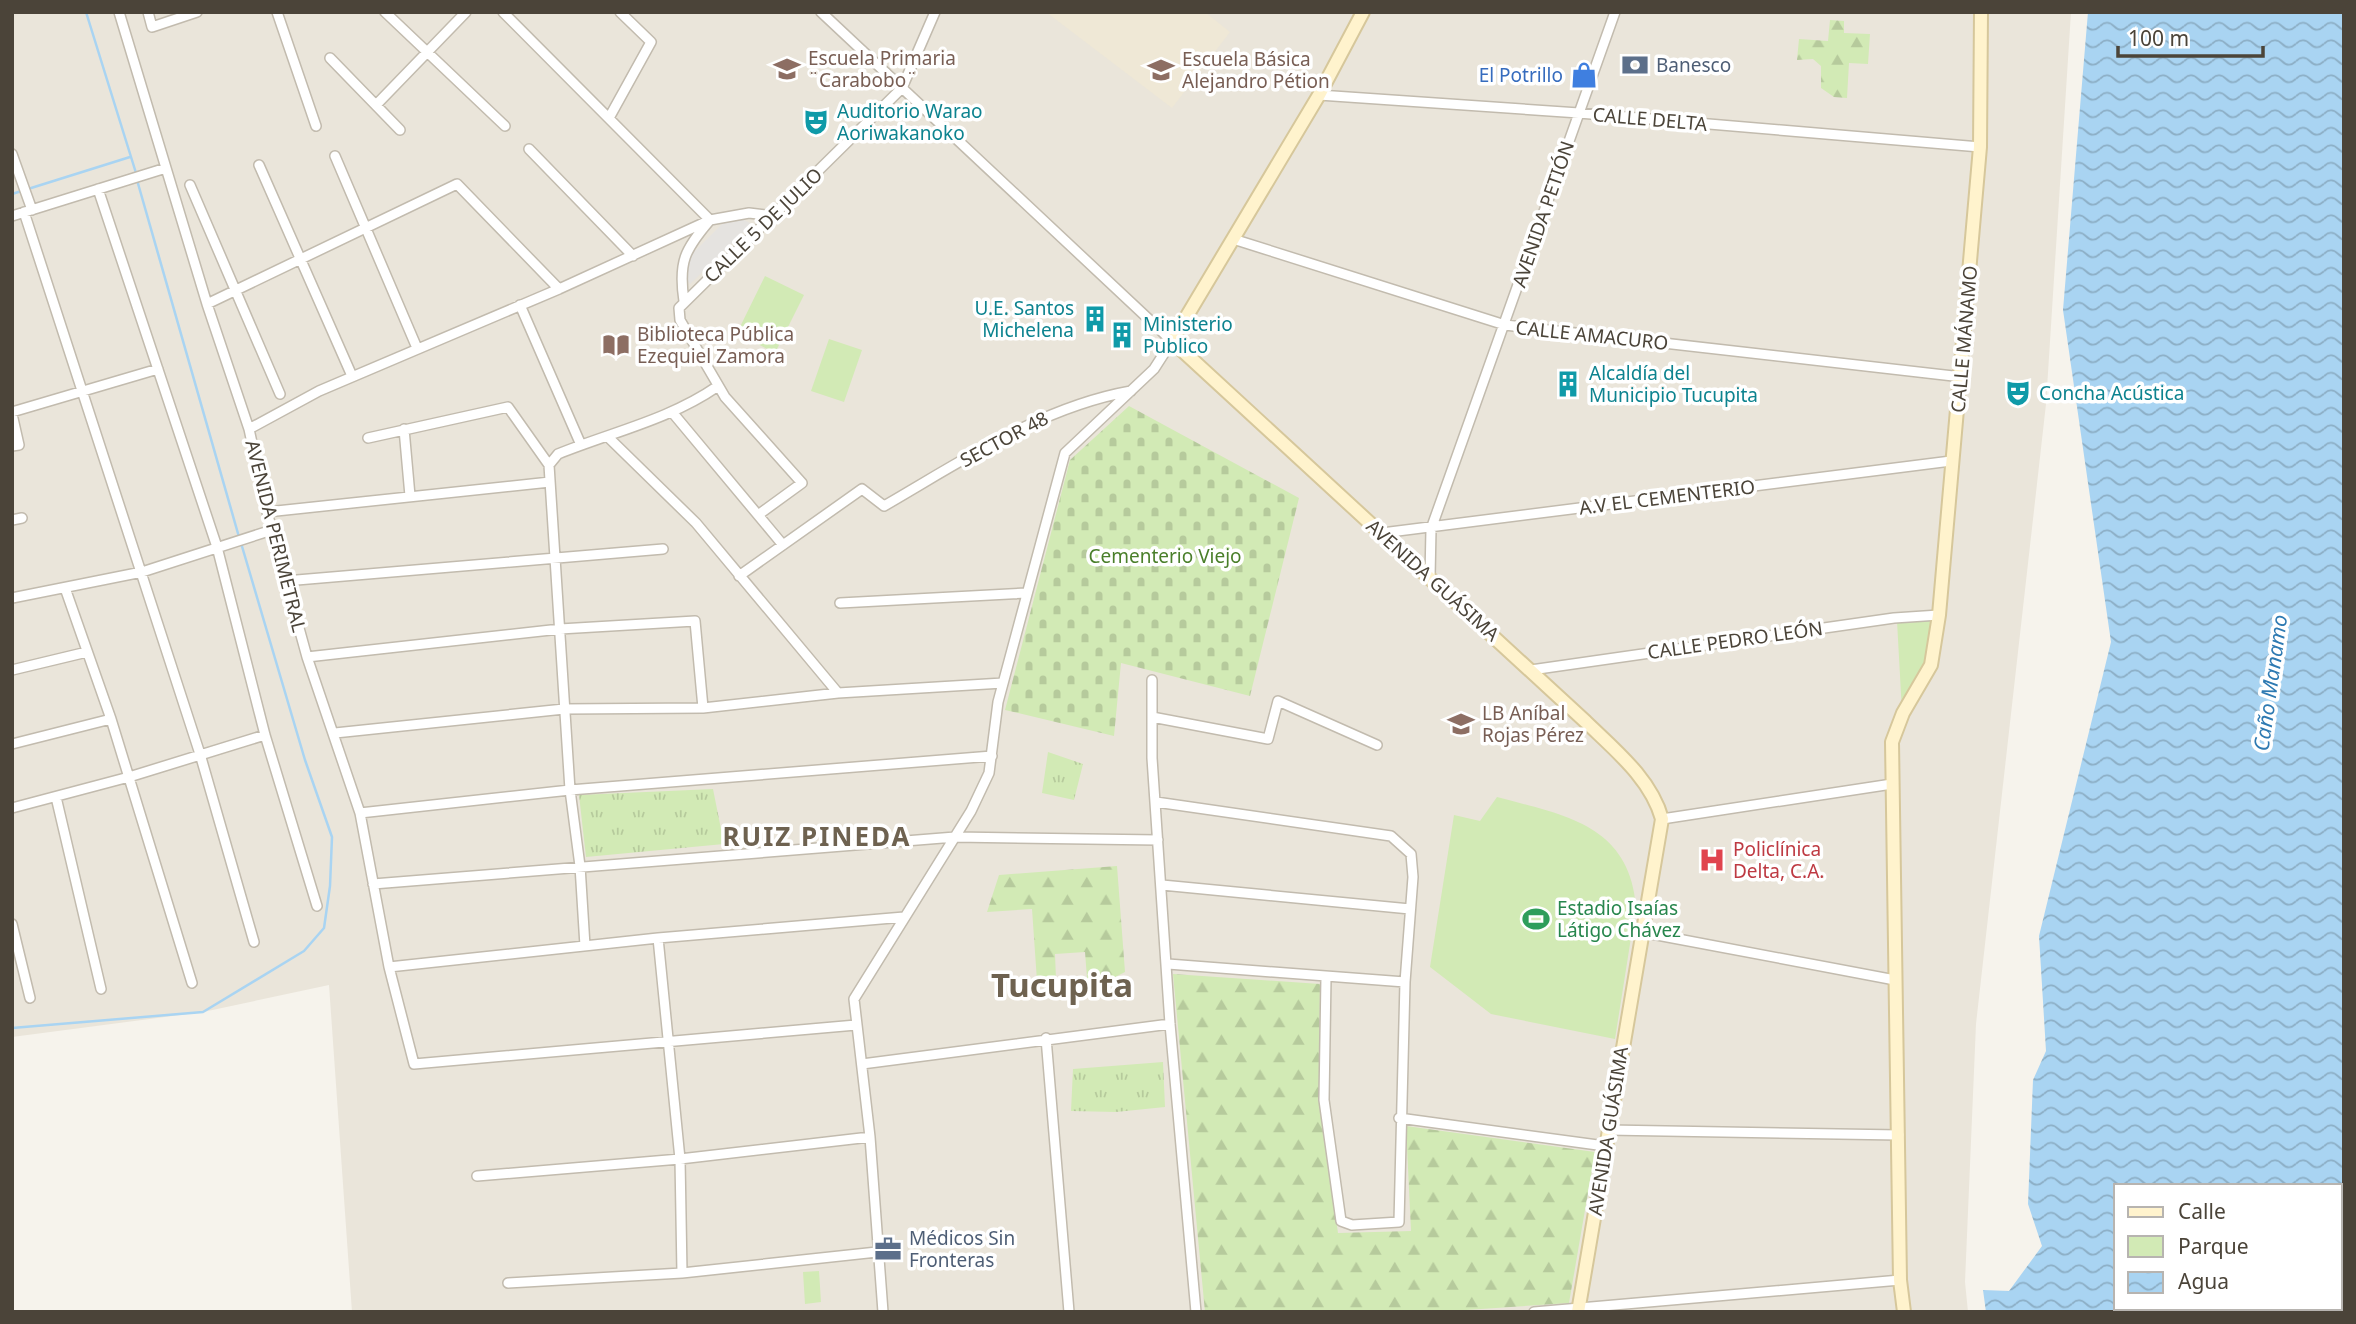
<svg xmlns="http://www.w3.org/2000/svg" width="2356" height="1324" font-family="'Noto Sans',sans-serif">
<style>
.residential{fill:#eae5da}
.education{fill:#efe8d6}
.grass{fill:url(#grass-tufts)}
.forest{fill:url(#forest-firs)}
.cemetery{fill:url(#cemetery-stones)}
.green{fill:#d2eab5}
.parking{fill:#e5e3e0}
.water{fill:url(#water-waves);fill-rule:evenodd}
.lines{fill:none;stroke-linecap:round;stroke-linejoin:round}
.stream{stroke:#a9d4f2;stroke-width:2.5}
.street-casing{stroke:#c2bbae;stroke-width:12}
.secondary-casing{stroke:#d6c79b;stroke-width:16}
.street{stroke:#fff;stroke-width:9}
.secondary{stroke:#fff3cd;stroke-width:12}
.labels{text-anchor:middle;stroke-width:7;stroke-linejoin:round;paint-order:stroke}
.education-label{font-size:19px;fill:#785e54;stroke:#fff;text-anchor:start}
.service-label{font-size:19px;fill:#4e5e75;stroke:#fff;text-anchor:start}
.shop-label{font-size:19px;fill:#366cbe;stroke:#fff;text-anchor:end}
.culture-label{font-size:19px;fill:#0d838f;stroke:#fff;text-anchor:start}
.street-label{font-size:19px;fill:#4b4439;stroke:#fff}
.park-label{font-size:19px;fill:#4a7f2a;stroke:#fff}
.health-label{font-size:19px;fill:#be3a42;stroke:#fff;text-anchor:start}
.leisure-label{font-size:19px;fill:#27864d;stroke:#fff;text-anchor:start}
.water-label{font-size:21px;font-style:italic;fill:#2e7ab2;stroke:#fff}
.district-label{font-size:26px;font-weight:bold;letter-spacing:2px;fill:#6e6250;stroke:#fff}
.town-label{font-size:33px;font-weight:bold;fill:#6e6250;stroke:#fff}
</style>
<defs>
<pattern id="grass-tufts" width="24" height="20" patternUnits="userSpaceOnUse" patternTransform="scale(1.75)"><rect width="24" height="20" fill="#d2eab5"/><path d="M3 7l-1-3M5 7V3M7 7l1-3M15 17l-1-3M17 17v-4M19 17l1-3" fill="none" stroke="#b6ca9c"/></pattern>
<pattern id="forest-firs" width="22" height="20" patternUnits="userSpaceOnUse" patternTransform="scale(1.75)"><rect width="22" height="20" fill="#d2eab5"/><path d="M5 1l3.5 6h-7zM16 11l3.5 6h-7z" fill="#b6ca9c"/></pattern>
<pattern id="cemetery-stones" width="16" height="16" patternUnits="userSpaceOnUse" patternTransform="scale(1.75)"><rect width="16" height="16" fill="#d2eab5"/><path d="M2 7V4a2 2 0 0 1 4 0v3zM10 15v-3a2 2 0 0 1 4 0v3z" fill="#b6ca9c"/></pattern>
<pattern id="water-waves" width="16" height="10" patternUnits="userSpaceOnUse" patternTransform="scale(1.75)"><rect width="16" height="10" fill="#a9d4f2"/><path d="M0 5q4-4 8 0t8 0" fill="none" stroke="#8caec5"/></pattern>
</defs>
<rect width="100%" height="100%" fill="#f6f3ec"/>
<path class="residential" d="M12,12H2071L2046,404L1976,1024L1965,1282L1968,1312H352L329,985L203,1012L12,1037Z"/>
<path class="education" d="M1046,12H1205L1230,32L1172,108Z"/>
<path class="grass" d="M1048,752L1083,764L1074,800L1042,793Z
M713,789L724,844L586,857L579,795Z
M1163,1062L1165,1107L1116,1112L1071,1111L1073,1069Z"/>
<path class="forest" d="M1830,20L1844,21V33L1870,34L1868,64L1849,63L1847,98L1834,97L1821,88V66L1813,59L1797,60L1799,39L1828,41Z
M1117,866L1125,972L1088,991L1085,952L1055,954L1056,979L1037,981L1032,909L987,912L999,875Z
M1173,974L1320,984L1319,1098L1338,1233L1411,1231L1406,1126L1595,1152L1569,1303L1436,1312H1205Z"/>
<path class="cemetery" d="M1129,406L1299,498L1250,696L1121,663L1114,736L1005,710L1070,460Z"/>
<path class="green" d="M765,276L804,295L775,353L737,333Z
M829,339L862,350L844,402L811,391Z
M1939,615L1931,665L1902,712L1897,621Z
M1497,797C1563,815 1629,824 1636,906L1615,1039L1491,1014L1430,967L1454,815L1480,821Z
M819,1271L821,1302L805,1304L803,1272Z"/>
<path class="parking" d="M742,219L752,224L690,284L684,277L688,258L722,224Z"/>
<path class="water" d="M2088,12H2344V1312H1986L1983,1290L2009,1291L2042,1246L2028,1204L2033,1080L2046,1051L2039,936L2111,642L2063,310ZM2116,1186H2340V1308H2116Z"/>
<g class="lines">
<path class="stream" d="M86,12L136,173
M137,180L239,537
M12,194L130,157
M12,1028L203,1012L304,951L324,928L330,886L332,837L305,760L241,543"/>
<g class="street-casing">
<path id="street" d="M119,12L207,304L249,429L267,512L307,657L360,813L389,967L414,1064L856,1025
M148,12L152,27L197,12
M277,12L316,126
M385,12L505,126
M503,12L710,220C685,249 678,262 684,301
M821,12L1172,341L1154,369L1065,453L998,702L989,773L971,811L854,999L870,1137L883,1312
M330,58L400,130
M1319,95L1579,113L1980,147
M376,105L466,12
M609,118L651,42L620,12
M529,149L633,256
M12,154L32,210
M335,156L417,348
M259,165L352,376
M190,185L280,394
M98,189L217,547L265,735L317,906
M24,212L200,754L254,942
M12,216L166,168
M1233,239L1505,325L1962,377
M207,304L457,184L559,289
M520,305L581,445
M12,412L158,369
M672,412L783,545
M12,414L19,445L12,446
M249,429L319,391L559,289L710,220L749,213L774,216
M404,429L410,496
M608,437L696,523L838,693
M368,438L508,407L549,465L570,790L580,866L585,946
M549,465L558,454C612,432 669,420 718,386
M267,512L550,482
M758,515L802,483L725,397L680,320L679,308L902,88L935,12
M12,520L22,518
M1382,533L1951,461
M739,576L862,489L884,506C962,461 1041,407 1131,391
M1430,577L1431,529L1615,12
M285,581L663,549
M65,588L111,719L192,983
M12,598L142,572L272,530
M840,603L1026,593
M307,657L560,629L695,621L703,708
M12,670L87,652
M1531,670L1894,618L1939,615
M1152,680V758L1170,1024L1196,1312
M1152,717L1268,739L1278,701L1377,745
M335,733L564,709L703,708L838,693L1003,683
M12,744L111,719
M56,797L101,989
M1156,802L1391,836L1411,854L1413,877L1405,982L1399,1222L1352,1225L1341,1221L1324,1100L1326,977
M12,808L129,777L265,735
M360,813L570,790L992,756
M1662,819L1892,784
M373,884L955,837L1158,840
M1162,885L1410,909
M12,924L30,998
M1641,932L1895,980
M658,938L680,1159L682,1273
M1168,964L1405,982
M389,967L658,938L904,917
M1046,1038L1069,1312
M862,1064L1170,1024
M1399,1118L1605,1146
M1608,1130L1899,1135
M477,1176L680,1159L870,1137
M508,1283L682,1273L877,1252
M1534,1312L1900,1280"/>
</g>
<g class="secondary-casing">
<path id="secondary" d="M1363,12L1319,95L1172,341L1586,722C1615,750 1651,779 1662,819L1578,1312
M1904,1312L1900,1280L1892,742L1903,713L1931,665L1939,615L1980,147L1981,12"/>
</g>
<use href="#street" class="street"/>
<use href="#secondary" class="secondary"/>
</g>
<defs>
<g id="bank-bare" transform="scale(2.1)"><path d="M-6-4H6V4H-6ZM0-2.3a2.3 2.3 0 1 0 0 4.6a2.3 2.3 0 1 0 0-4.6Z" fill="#5c6f8a" stroke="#fff" stroke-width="2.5" paint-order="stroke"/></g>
<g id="school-bare" transform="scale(2.1)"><path d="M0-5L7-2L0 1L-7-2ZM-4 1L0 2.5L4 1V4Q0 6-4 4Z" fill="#8d6e63" stroke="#fff" stroke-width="2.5" paint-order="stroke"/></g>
<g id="shop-bare" transform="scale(2.1)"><path d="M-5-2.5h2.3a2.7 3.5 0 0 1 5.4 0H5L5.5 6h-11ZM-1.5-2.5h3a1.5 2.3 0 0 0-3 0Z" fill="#3f7fe0" stroke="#fff" stroke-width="2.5" paint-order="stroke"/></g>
<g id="theatre-bare" transform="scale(2.1)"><path d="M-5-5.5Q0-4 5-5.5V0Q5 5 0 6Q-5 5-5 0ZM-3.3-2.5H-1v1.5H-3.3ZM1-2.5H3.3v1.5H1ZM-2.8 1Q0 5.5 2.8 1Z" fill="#0f9aa8" stroke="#fff" stroke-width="2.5" paint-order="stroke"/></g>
<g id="building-bare" transform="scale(2.1)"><path d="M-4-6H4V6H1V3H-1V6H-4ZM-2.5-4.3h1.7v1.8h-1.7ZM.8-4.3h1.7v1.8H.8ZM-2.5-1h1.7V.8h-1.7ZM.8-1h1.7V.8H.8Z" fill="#0f9aa8" stroke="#fff" stroke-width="2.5" paint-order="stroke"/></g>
<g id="library-bare" transform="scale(2.1)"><path d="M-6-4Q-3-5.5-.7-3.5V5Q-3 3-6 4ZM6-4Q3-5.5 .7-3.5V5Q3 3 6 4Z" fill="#8d6e63" stroke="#fff" stroke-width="2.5" paint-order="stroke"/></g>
<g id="hospital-bare" transform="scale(2.1)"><path d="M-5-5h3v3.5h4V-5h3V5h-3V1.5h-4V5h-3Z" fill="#e0444e" stroke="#fff" stroke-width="2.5" paint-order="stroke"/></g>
<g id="stadium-bare" transform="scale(2.1)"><path d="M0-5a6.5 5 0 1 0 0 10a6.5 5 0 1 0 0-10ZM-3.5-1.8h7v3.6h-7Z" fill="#2e9e5b" stroke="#fff" stroke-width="2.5" paint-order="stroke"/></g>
<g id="office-bare" transform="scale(2.1)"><path d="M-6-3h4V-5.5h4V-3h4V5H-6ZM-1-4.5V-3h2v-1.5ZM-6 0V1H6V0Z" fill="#5c6f8a" stroke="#fff" stroke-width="2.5" paint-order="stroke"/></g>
</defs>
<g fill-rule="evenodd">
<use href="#bank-bare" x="1635" y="65"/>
<use href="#school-bare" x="787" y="69"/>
<use href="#school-bare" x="1161" y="70"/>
<use href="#shop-bare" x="1584" y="75"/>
<use href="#theatre-bare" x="816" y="122"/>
<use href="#building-bare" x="1095" y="319"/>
<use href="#building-bare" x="1122" y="335"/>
<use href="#library-bare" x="616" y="345"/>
<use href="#building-bare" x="1568" y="384"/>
<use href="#theatre-bare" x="2018" y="393"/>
<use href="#school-bare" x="1461" y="724"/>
<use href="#hospital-bare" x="1712" y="860"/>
<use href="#stadium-bare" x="1536" y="919"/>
<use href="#office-bare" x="888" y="1249"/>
</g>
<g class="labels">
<g class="education-label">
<text x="808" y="65">Escuela Primaria<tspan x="808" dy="22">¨Carabobo¨</tspan></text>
<text x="1182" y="66">Escuela Básica<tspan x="1182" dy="22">Alejandro Pétion</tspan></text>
<text x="637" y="341">Biblioteca Pública<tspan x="637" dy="22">Ezequiel Zamora</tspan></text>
<text x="1482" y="720">LB Aníbal<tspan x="1482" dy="22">Rojas Pérez</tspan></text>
</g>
<g class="service-label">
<text x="1656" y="72">Banesco</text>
<text x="909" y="1245">Médicos Sin<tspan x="909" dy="22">Fronteras</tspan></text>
</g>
<g class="shop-label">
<text x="1563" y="82">El Potrillo</text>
</g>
<g class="culture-label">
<text x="837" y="118">Auditorio Warao<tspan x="837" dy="22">Aoriwakanoko</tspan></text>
<text x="1074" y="315" text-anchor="end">U.E. Santos<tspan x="1074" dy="22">Michelena</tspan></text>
<text x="1143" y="331">Ministerio<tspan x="1143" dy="22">Publico</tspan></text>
<text x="1589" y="380">Alcaldía del<tspan x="1589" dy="22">Municipio Tucupita</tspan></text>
<text x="2039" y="400">Concha Acústica</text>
</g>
<g class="street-label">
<text transform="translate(1650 119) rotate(5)" y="7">CALLE DELTA</text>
<text transform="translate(1543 214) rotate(-71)" y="7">AVENIDA PETIÓN</text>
<text transform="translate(763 225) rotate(-44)" y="7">CALLE 5 DE JULIO</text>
<text transform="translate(1592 335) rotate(6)" y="7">CALLE AMACURO</text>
<text transform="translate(1964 339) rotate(-85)" y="7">CALLE MÁNAMO</text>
<text transform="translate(1004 439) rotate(-28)" y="7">SECTOR 48</text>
<text transform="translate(1667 497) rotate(-7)" y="7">A.V EL CEMENTERIO</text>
<text transform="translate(276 536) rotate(76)" y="7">AVENIDA PERIMETRAL</text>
<text transform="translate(1433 580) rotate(42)" y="7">AVENIDA GUÁSIMA</text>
<text transform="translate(1735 640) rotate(-8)" y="7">CALLE PEDRO LEÓN</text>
<text transform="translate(1608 1131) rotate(-81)" y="7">AVENIDA GUÁSIMA</text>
</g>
<g class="park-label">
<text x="1165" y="563">Cementerio Viejo</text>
</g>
<g class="health-label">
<text x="1733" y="856">Policlínica<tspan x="1733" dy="22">Delta, C.A.</tspan></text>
</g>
<g class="leisure-label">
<text x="1557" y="915">Estadio Isaías<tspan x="1557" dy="22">Látigo Chávez</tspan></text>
</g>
<g class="water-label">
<text transform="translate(2271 683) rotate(-82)" y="7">Caño Manamo</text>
</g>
<g class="district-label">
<text x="817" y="846">RUIZ PINEDA</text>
</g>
<g class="town-label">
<text x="1062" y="997">Tucupita</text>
</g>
</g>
<rect width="2356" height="1324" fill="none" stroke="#4b4439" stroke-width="28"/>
<rect x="2114" y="1184" width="228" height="126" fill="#ffffff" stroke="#b7b4b0" stroke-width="2"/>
<rect x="2128" y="1207" width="35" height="10" fill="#fff3cd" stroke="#b7b4b0" stroke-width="2"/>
<text x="2178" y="1219" font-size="21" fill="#4b4439">Calle</text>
<rect x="2128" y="1236" width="35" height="21" fill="#d2eab5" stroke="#b7b4b0" stroke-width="2"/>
<text x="2178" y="1254" font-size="21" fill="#4b4439">Parque</text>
<rect x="2128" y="1272" width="35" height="21" fill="url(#water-waves)" stroke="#b7b4b0" stroke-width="2"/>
<text x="2178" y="1289" font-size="21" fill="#4b4439">Agua</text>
<path d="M2118 46v10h145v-10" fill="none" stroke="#4b4439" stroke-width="3.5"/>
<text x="2128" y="46" font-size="21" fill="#4b4439" stroke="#ffffff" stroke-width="5" paint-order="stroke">100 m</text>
</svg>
